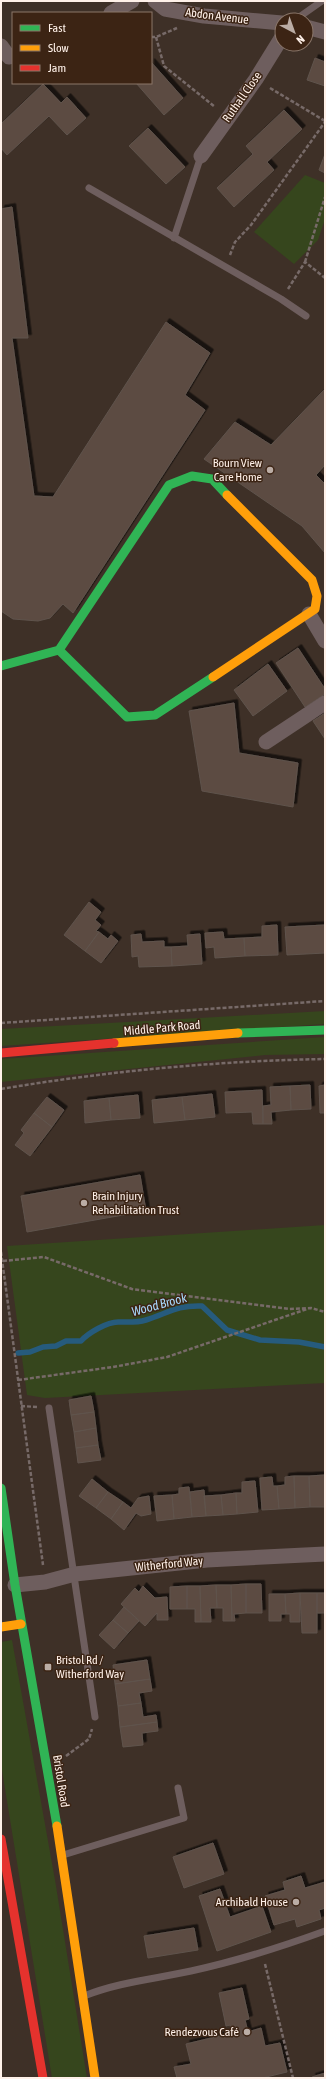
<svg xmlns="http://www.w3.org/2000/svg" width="326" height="2079" font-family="'Asap Condensed',sans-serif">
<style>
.green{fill:#36461d}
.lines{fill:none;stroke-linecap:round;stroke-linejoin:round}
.stream{stroke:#265b7d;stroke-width:5.5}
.building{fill:#5c4c42;stroke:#5f534c;filter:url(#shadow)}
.path{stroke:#776a68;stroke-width:2.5;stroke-dasharray:4 2;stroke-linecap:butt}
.lane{stroke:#6e5e5e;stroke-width:7}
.street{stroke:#6e5e5e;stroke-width:15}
.fast{stroke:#30b455;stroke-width:9}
.slow{stroke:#ff9f0a;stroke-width:9}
.jam{stroke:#e5322d;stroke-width:9}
.poi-dot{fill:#bbada5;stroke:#3c2414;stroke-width:1.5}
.labels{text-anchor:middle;stroke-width:3;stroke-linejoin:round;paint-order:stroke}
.street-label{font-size:12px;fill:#fff1e9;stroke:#3c2414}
.poi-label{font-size:12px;fill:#fff1e9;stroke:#3c2414;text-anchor:end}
.water-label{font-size:13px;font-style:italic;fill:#a7d7fa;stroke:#3c2414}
</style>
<defs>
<filter id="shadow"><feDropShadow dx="3.5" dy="-3.5" stdDeviation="0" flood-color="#0009"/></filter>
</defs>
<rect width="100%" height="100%" fill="#3e3027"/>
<path class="green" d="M305,175L325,183V219L318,240L294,264L254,232Z
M325,1011V1024L1,1046V1029Z
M325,1037V1054L265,1055L1,1082V1059Z
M325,1225V1383L45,1398L27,1395L7,1246Z
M12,1640L55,1880L87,2078H52L1,1764V1642Z"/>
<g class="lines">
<path class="stream" d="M18,1353L30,1352L43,1347L56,1346L66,1341H81C88,1333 107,1322 118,1322C128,1322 136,1323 146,1320C168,1313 177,1305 202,1306L227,1330L260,1340L299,1342L325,1347"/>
</g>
<path class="building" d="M315,58L325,62V86L307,80Z
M151,62L183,98L164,115L136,83H151Z
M43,84L61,103L67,97L86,118L67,135L49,116L7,155L1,148V124Z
M284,110L302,129L267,162L274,170L234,207L217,188L253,154L246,146Z
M148,128L185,167L166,184L129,146Z
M325,154V173L319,170Z
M12,207L28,338H12L34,496L53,497L166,322L210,353L185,395L205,410L73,613L63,604L50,618L38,621L13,619L1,611V209Z
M325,389V465L316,475L325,484V553L302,526L204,459L235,422L271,445Z
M298,648L325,689V694L305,707L276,663Z
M268,664L287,691L253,716L234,690Z
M234,703L239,753L298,763L293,807L202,791L189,711Z
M325,713V739L313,721Z
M89,902L101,912L95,920L101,925L96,931L99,932L85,951L64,935Z
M277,925L278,955L245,956L244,938L262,937V926Z
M325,925V953L287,955L285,927Z
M99,932L108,939L111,935L118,941L101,963L85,951Z
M223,932L224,939L244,938L245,956L215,958L214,947L206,948L205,933Z
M141,934L142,942L164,941V947H171L172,966L139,967L138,956L132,957L131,935Z
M200,934L202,964L172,966L171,947L188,946L187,935Z
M310,1085L311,1109L291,1110L290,1086Z
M325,1085V1113H320L319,1086Z
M290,1086L291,1110L271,1112L272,1124H263V1106L271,1105L270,1087Z
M262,1090L263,1124H253L252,1112L226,1113L225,1092Z
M212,1094L215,1117L185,1120L182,1097Z
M138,1095L140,1118L111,1120L109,1098Z
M47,1097L64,1110L52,1127L34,1113Z
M182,1097L185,1120L154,1123L152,1100Z
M109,1098L111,1120L85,1123L84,1101Z
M34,1113L52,1127L30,1156L15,1145L24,1133L21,1130Z
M140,1175L146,1211L27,1232L21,1196Z
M91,1396L94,1412L71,1415L69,1400Z
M94,1412L96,1428L74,1432L71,1415Z
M96,1428L98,1445L76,1448L74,1432Z
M98,1445L101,1460L78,1463L76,1448Z
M325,1475V1507H310L309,1476Z
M294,1476L295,1508L279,1509L277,1486L285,1485V1477Z
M294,1476H309L310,1507L295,1508Z
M272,1477L273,1486H277L279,1509L262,1510L260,1478Z
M92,1479L108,1492L96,1508L79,1496Z
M255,1481L258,1512L237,1514L236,1493H242V1482Z
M189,1487L192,1517L174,1519L172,1495L179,1494V1488Z
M204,1490L206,1516L192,1517L190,1492Z
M108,1492L123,1502L111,1519L96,1508Z
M236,1493L237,1514L223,1515L221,1495Z
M172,1495L174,1519L157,1521L154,1496Z
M221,1495L223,1515L206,1516L204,1496Z
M149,1496L151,1514L141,1516L136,1513L124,1530L111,1519L123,1502L131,1508L138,1498Z
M246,1584V1613L234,1614L235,1621H232L231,1585Z
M246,1584H261L262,1613H246Z
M216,1585L217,1608H210L211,1622H201L200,1586Z
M216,1585H231L232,1621H223V1608H217Z
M143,1586L155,1598L167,1597L168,1620H157V1613L145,1626L121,1604L135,1588L139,1592Z
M187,1586V1609H170V1587Z
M187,1586H200L201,1622H195V1609H187Z
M300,1593V1622H290V1614H286L285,1594Z
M300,1593H317V1633H302Z
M317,1593H325V1613H317Z
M269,1594H285L286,1614H281V1621H269Z
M124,1607L139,1621L128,1633L113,1620Z
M113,1620L128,1633L114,1649L99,1635Z
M147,1660L150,1679L115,1684L113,1665Z
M150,1679L152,1691L139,1693L141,1703L118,1706L115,1684Z
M141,1703L143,1717L156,1715L157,1722L120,1727L118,1706Z
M157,1722L158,1731L142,1733L143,1745L123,1747L120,1727Z
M213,1843L224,1874L184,1888L173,1857Z
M301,1876L305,1888L325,1882V1908L319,1910L321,1919L297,1927L295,1919L274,1925L265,1896L285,1890L283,1882Z
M220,1889L230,1917L262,1906L271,1932L217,1951L199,1896Z
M194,1928L198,1950L148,1958L144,1936Z
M242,1988L249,2019L245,2020L248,2032L261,2028L265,2046L280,2043L287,2072L262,2078H177L174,2067L191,2064L186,2044L232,2033L230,2025L226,2026L219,1993Z
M325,2073V2078H312V2077Z"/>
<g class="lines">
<path class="path" d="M151,37H156L177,28
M156,37L164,66L215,107
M270,88L325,121
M230,255L235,242L251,225L325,122
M305,262L325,197
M288,289L305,262L325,278
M1,1023L325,1001
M1,1089C108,1071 217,1061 325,1059
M1,1252L43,1565
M3,1261L44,1257L132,1289L289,1309L311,1308L325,1312
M18,1380L113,1367L167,1357L307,1309
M21,1406L37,1407
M66,1756L89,1739L92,1729
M265,1964L293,2078"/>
<path class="lane" d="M295,20L322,1
M89,188L281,299L306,316
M174,238L201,156
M49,1408L95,1717
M63,1855L184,1818L178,1788
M84,1996C119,1982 155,1979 191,1971C237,1961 281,1947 325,1931"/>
<path class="street" d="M155,1L165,9L204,16L282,23
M111,13L132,1
M306,27L325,32
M1,46L9,57L13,56
M201,156L256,79L282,37
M309,614L325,641
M266,742L325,703
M15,1585L45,1582L75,1574L207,1560L325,1554"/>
<path class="fast" d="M59,650L127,717L155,715L213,677
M1,666L59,650L169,485L192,476L212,479L227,495
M238,1033L325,1030
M1,1488L15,1585L57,1826"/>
<path class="slow" d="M213,677L315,609L317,596L312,580L227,495
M114,1043L238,1033
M1,1627L21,1624
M57,1826L95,2078"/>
<path class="jam" d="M1,1053L114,1043
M1,1839L43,2078"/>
</g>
<g class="poi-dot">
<circle cx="270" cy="470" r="4"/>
<circle cx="84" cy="1203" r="4"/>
<rect x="44" y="1663" width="8" height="8" rx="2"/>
<circle cx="296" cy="1902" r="4"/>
<circle cx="247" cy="2032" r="4"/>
</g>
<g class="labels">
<g class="street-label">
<text transform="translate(217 16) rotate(7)" y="4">Abdon Avenue</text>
<text transform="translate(242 97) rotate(-55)" y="4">Ruthall Close</text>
<text transform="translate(162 1028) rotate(-5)" y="4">Middle Park Road</text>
<text transform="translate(169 1564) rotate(-6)" y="4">Witherford Way</text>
<text transform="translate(61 1781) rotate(81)" y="4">Bristol Road</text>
</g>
<g class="poi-label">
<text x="262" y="467">Bourn View<tspan x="262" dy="14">Care Home</tspan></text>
<text x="92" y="1200" text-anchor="start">Brain Injury<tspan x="92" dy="14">Rehabilitation Trust</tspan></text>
<text x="56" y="1664" text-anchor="start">Bristol Rd /<tspan x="56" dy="14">Witherford Way</tspan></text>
<text x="288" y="1906">Archibald House</text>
<text x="239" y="2036">Rendezvous Café</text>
</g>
<g class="water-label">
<text transform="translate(159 1304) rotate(-15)" y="5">Wood Brook</text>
</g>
</g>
<rect width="326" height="2079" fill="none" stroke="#fff1e9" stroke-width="4"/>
<rect x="12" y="12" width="140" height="72" fill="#3c2414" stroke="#8a7669"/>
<rect x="20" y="25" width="20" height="6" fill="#30b455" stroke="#8a7669"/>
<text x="48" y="32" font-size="12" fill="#fff1e9">Fast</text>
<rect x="20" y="45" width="20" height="6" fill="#ff9f0a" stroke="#8a7669"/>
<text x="48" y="52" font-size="12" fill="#fff1e9">Slow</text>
<rect x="20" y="65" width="20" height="6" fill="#e5322d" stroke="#8a7669"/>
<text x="48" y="72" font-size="12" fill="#fff1e9">Jam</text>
<g transform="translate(294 32) rotate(139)"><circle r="19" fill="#3c2414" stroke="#8a7669"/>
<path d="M0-3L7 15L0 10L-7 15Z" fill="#bbada5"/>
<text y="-6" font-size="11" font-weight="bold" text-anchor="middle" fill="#fff1e9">N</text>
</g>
</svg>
